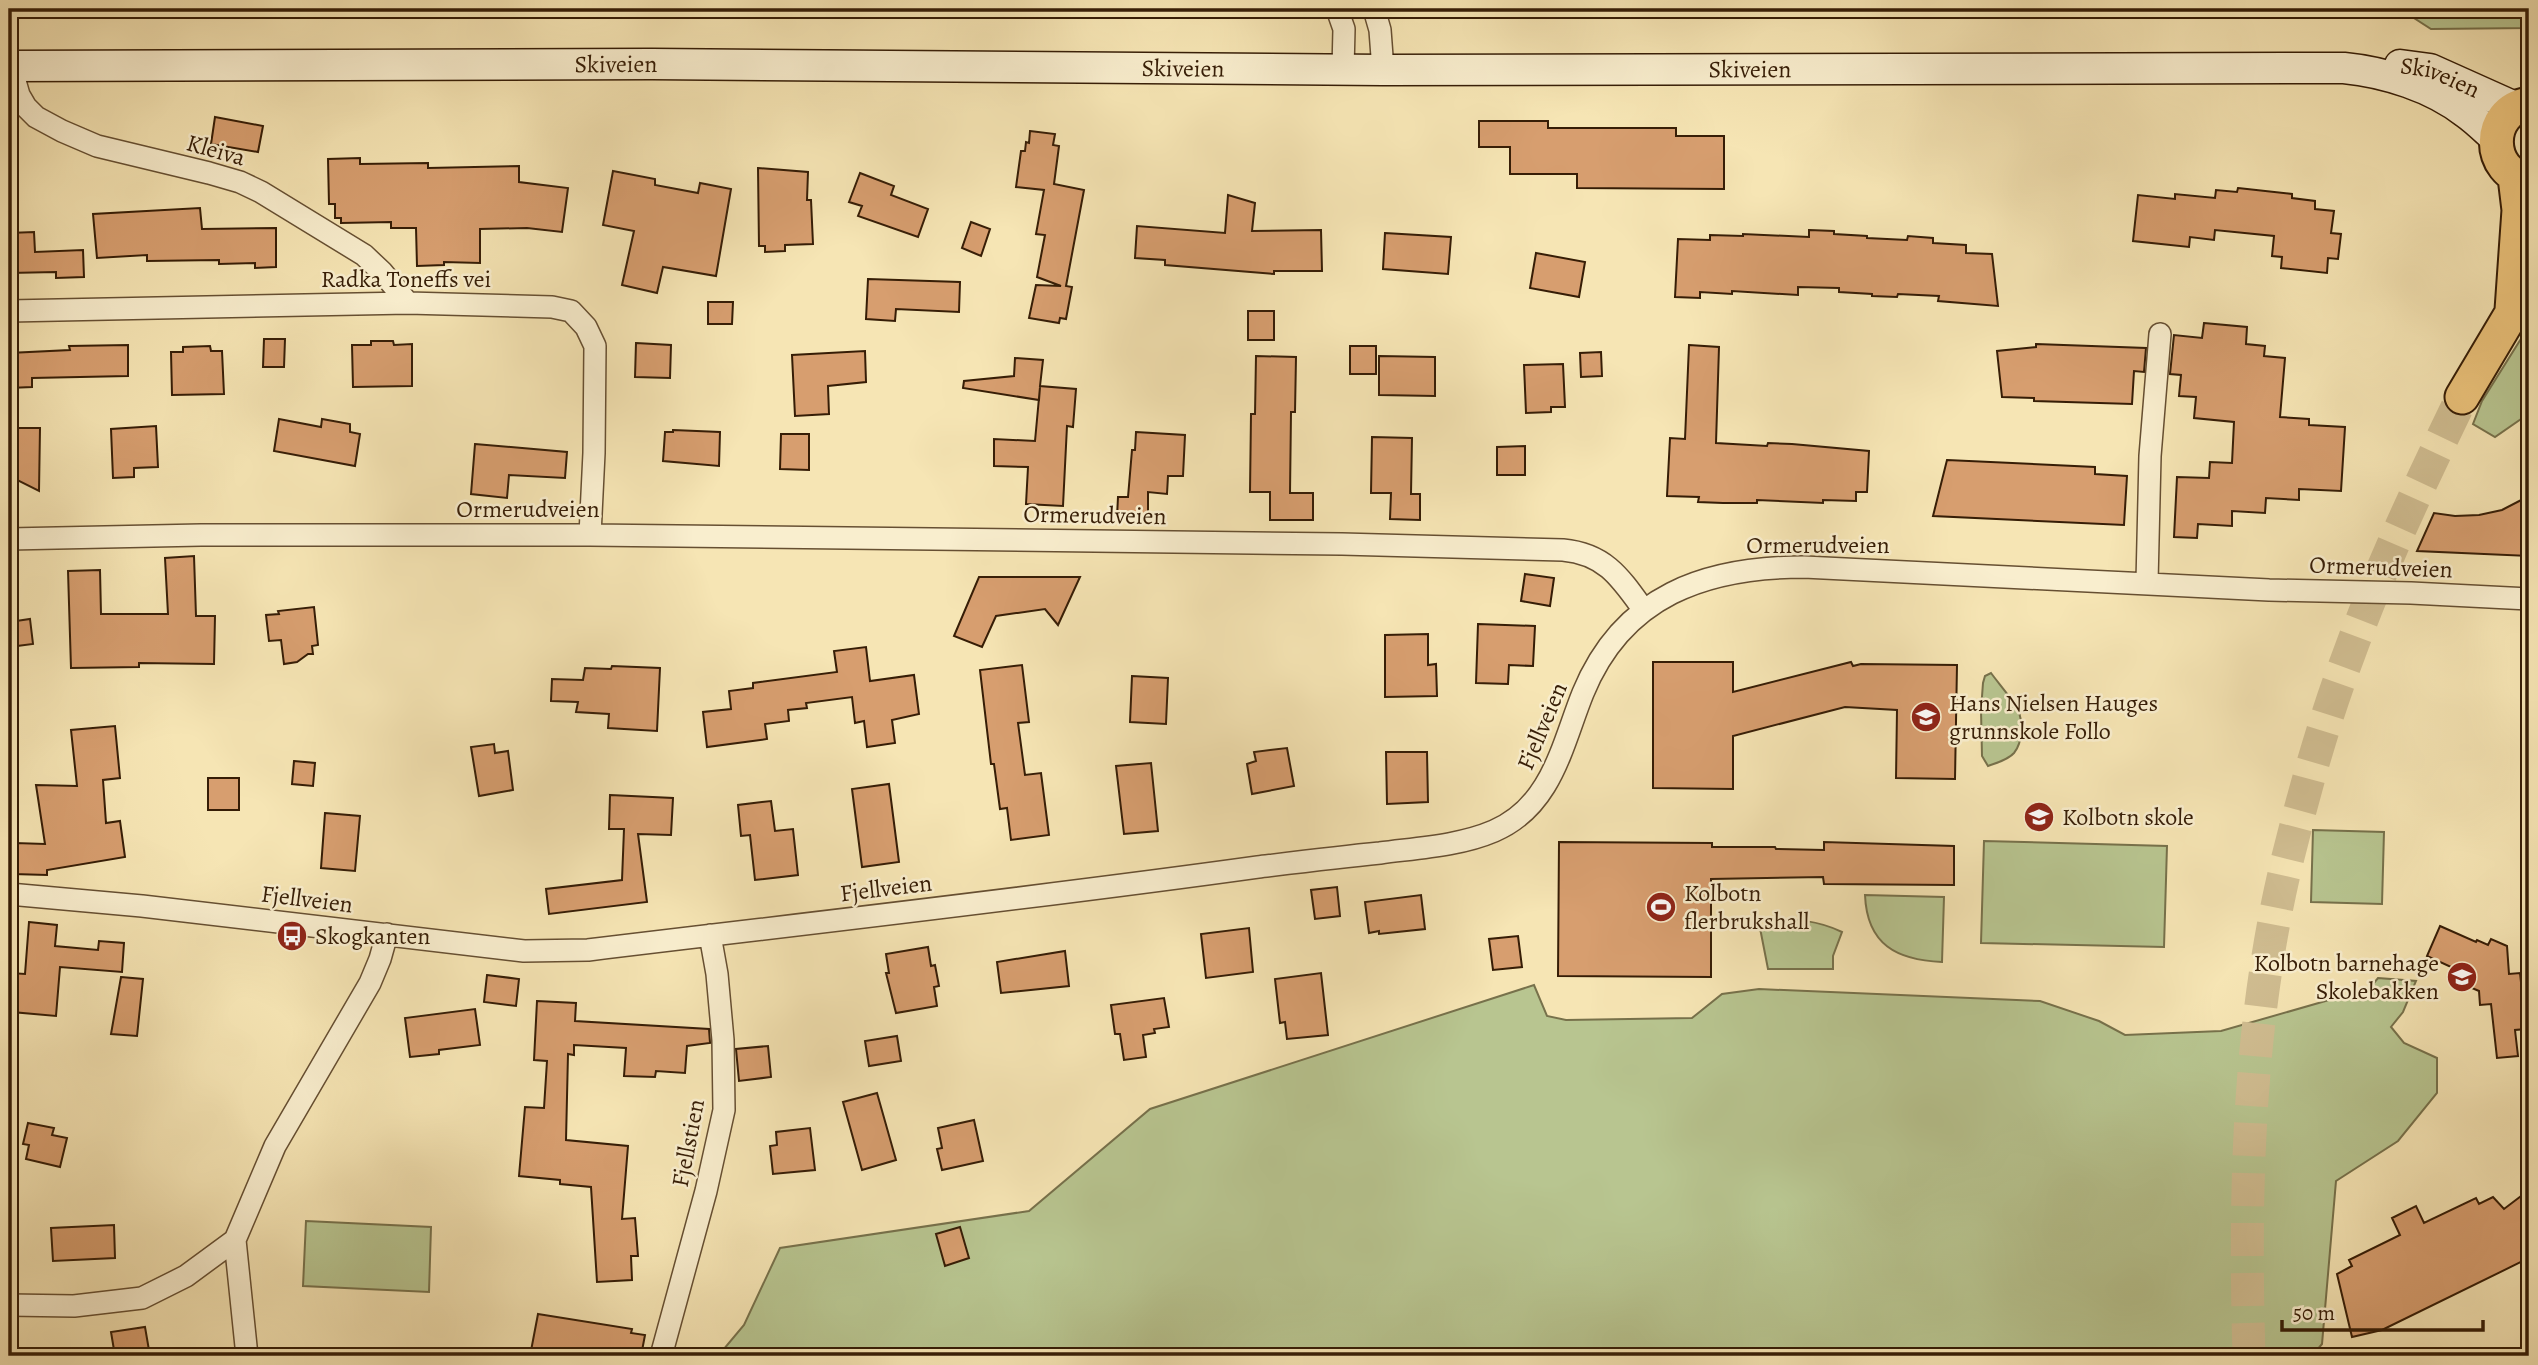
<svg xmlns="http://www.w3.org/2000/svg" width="2538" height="1365" font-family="Alegreya,serif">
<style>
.green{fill:#b8c590;stroke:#77714b;stroke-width:2}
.building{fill:#d79e6f;stroke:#361d06;stroke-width:2}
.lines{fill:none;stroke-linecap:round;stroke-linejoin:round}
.primary-tunnel{stroke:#d0bd91;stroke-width:33;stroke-dasharray:33 17;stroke-linecap:butt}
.minor-casing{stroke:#664f32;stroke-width:24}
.secondary-casing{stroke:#361d06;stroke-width:33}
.primary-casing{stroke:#361d06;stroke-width:37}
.minor{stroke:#f9eece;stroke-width:21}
.secondary{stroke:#f9eece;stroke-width:30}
.primary{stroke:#ebc27a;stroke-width:33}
.labels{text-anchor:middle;stroke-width:5;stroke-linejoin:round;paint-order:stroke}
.street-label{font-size:24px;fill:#361d06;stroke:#f9eece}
.poi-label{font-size:24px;fill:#361d06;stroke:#f9eece;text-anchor:start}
</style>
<rect width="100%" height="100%" fill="#f6e5b4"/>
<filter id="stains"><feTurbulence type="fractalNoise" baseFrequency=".00286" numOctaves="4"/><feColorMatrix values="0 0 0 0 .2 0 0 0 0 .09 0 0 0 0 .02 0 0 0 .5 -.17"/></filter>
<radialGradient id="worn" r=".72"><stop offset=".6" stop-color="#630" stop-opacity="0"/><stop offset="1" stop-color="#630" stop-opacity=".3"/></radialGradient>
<path class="green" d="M2400,9H2529V28L2431,29Z
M2529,326V417H2524L2495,437L2473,424L2482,401Z
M1991,673C1999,684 2011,697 2018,710C2023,722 2023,742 2014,753C2008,760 1996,763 1988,766L1982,756L1981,710L1983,683L1985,676Z
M2313,830L2384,832L2382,904L2311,902Z
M1984,841L2167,846L2164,947L1981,943Z
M1865,895L1944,897L1942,962C1897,960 1867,945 1865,895Z
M1767,918C1793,919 1818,920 1842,932L1833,956V969H1768L1760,928L1767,927Z
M2378,978L2416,981L2403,1012L2391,1027L2404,1043L2437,1058V1093L2398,1141L2336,1181L2322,1344L2312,1356H718L744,1325L780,1248L1029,1211L1150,1109L1534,985L1547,1016L1566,1020L1692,1018L1722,994L1759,989L2040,1001L2099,1021L2125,1035L2221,1031L2329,1000L2357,996L2369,989Z
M306,1221L431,1227L429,1292L303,1286Z"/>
<path class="building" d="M215,117L263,126L258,152L211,144Z
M1479,121H1548V128H1676V136H1724V189L1577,188V174H1510V147H1479Z
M1030,131L1055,134L1053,145L1059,146L1054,184L1084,190L1066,286L1072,287L1066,319L1060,318L1059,323L1029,318L1036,285L1061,286L1037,277L1045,235L1036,234L1044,190L1016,187L1021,151H1025L1026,142L1029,143Z
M360,158V164L428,163V168L519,166V182L568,188L562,232L527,228L480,229V263L444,262V265L417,266L416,228H391V222L341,223V218H335V204H329L328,159Z
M758,168L808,172L807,200H811L813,244L785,245V251L765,252V246H759Z
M613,171L655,179V185L698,193L700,183L731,189L716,276L663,267L657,293L622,285L634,231L603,225Z
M860,173L894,186L891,195L928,209L918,237L858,216L862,206L849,202Z
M2238,188L2292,194V198L2315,201V209L2334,211L2331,233L2341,234L2338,259L2328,258L2327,273L2281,268L2282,257L2272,256L2274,236L2215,230L2214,240L2190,237L2189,247L2133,241L2138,195L2175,199V194L2215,198L2216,190L2237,192Z
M1228,195L1255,203L1252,231L1321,230L1322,271H1274V274L1165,265V260L1135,258L1137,226L1225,233Z
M200,208L202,229L276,228V267L255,268V263L219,264V260L147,261V255L97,258L93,214Z
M971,222L990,229L981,256L962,248Z
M1809,230L1834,231V234L1867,236V238L1907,240L1908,236L1933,238V243L1966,245V253L1992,254L1998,306L1938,301L1939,296L1898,294L1897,297L1872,296V294L1839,292V288L1798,287V295L1732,291V294L1700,292V298L1675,297L1678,239L1710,240V235L1743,236V234L1809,237Z
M34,232L35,252L83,250L84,277L56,278V272L9,273V233Z
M1385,233L1451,237L1448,274L1383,269Z
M1536,253L1585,262L1579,297L1530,288Z
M868,279L960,282L959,312L896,309L895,321L866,319Z
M708,302H733L732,324H708Z
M1248,311H1274V340H1248Z
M2204,323L2247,327L2246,344L2265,346L2264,356L2285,358L2280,417L2309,419V425L2345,427L2341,491L2299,489V500L2266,498L2265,513L2232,511V526L2198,524L2197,538L2174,537L2177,477L2209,478L2210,462L2232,463L2234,422L2194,418L2196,397L2179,396L2181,375L2170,374L2174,335L2202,338Z
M264,339H285L284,367H263Z
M371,341H393L394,345L412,344V386L353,387L352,345H371Z
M636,343L671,345L670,378L635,377Z
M2036,344L2146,348L2144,372L2134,371L2132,404L2034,401V398L2002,397L1997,351L2036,347Z
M128,345V376L32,378V387L9,388V353L70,350L69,346Z
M1689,345L1719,347L1716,443L1767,446L1768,443L1792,444L1869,451L1867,492H1856V501L1823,500V503L1757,500V503H1723L1698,502L1699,497L1667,496L1670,438L1685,439Z
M210,346L211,351H222L224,394L172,395L171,352H183V347Z
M1350,346H1376V374H1350Z
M865,351L866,382L828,386L829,414L795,416L792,355Z
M1601,352L1602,376L1581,377L1580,353Z
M1256,356L1296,357L1295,412H1291L1290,493H1313V520H1270V492H1250L1251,414H1255Z
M1379,356L1435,357V396L1379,395Z
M1015,358L1043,360L1040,386L1076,389L1073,427L1067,426L1063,506L1026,504L1028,467L994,466V439L1035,441L1040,387L1039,400L963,388L964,381L1014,376Z
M1563,364L1565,407H1551V412L1526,413L1524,365Z
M279,419L321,427L322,419L350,424V432L360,434L355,466L274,451Z
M156,426L158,467L134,468V477L113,478L111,429Z
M9,428H40L39,491L9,476Z
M673,430L720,432L719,466L663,461L665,432H673Z
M1136,432L1185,435L1183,476H1168L1167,494L1148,492V518L1117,517L1118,497H1128L1132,450H1135Z
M781,434H809V470L780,469Z
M1372,437L1412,438L1411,494H1420V520L1390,519L1391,493H1371Z
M475,444L567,452L565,478L509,475L507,498L471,494Z
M1525,446V475H1497V447Z
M1947,460L2095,467V474L2127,476L2124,525L1933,516Z
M2529,496V556L2417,551L2434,513L2455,516L2479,515L2502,510Z
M194,556L196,616H215L214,664L139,663V667L71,668L68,571L100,570L101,614H168L165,558Z
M1525,574L1554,578L1550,606L1521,601Z
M979,577H1080L1058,625L1045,609L996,616L982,647L954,636Z
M314,607L318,645L312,646L313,654H308L297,662L284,664L281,640L269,641L266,615L279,614L278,611Z
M30,619L33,644L9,647V622Z
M1478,624L1535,626L1533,666L1509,665L1508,684L1476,683Z
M1428,634V665L1436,664L1437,696L1385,697V635Z
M866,647L870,681L914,675L919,714L892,720L895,743L867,747L864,721L855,723L852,697L806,703L807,708L788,710L789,721L765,724L767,739L707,747L703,712L731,709L729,691L753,688V683L837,672L834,651Z
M1653,662H1733V692L1851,662L1853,666L1861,664L1957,665L1955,779L1896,778L1897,710L1845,707L1733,736V789L1653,788Z
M1022,665L1029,722L1018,723L1025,775L1041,773L1049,835L1011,840L1007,808L1000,809L994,764H991L980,670Z
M612,666L660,668L657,731L608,728L609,714L576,712L578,702L551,701L552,679L583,680L585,668L611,669Z
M1132,676L1168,678L1166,724L1130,722Z
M115,726L120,778L103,780L106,823L120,821L125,857L47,870V875L13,874L15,843L45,844L36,785L77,786L71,730Z
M494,744L495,753L508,751L513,790L479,796L471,747Z
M1287,748L1294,786L1252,794L1247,764L1256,761L1254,752Z
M1386,752H1427L1428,802L1387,804Z
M294,761L315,763L313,786L292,784Z
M1151,763L1158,831L1124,834L1116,766Z
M208,778H239V810H208Z
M889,784L899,862L862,867L852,789Z
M610,795L673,798L671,835L638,834L647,902L549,914L546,889L622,880L624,829H609Z
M771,801L775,831L793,829L798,875L755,880L750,835L741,836L738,805Z
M325,813L360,816L355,871L321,868Z
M1559,842L1712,843V847H1775L1776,849L1824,850V842L1954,846V885L1824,884L1823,877L1711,879V977L1558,976Z
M1337,887L1340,916L1315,919L1311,890Z
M1421,895L1425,929L1379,934V931L1369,933L1365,902Z
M29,922L57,925L55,946L98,950L99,941L124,943L122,972L60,967L56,1016L12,1012L13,1003L9,1002L11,973L25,974Z
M2440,926L2476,942L2477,940L2488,945L2491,939L2507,946L2509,974L2520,973L2526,1029L2515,1030L2518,1056L2497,1058L2491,1004L2480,1005L2479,991L2458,982L2462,972L2427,956Z
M1249,928L1253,972L1206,978L1201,934Z
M1518,936L1522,967L1493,970L1489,939Z
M928,947L931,966L935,965L939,986L934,987L937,1006L896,1013L886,973H889L886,954Z
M1065,951L1069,986L1001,993L997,962Z
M1321,973L1328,1035L1287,1039L1285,1022L1280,1023L1275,979Z
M487,975L519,979L516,1006L484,1002Z
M121,977L143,979L137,1036L111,1034Z
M1164,998L1169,1027L1154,1029L1155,1033L1143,1035L1146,1057L1124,1060L1120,1034H1115L1111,1005Z
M537,1001L576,1003L575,1021L709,1029L710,1043L687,1046L685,1073L656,1071L655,1077L624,1076L626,1048L574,1045V1055L568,1054L566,1140L628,1146L622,1219L635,1218L638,1256H631L632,1280L597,1282L591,1187L560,1184V1180L519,1176L525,1107L544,1108L547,1061L534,1060Z
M475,1009L480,1045L439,1050V1054L410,1057L405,1018Z
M897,1036L901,1061L869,1066L865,1041Z
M768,1046L771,1077L739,1081L736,1049Z
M877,1093L896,1160L862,1170L843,1102Z
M974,1120L983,1161L942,1170L937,1149L942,1148L938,1128Z
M28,1123L54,1128L52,1135L67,1138L60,1167L26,1159L29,1145L23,1144Z
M810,1128L815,1170L773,1174L770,1146L777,1145L776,1132Z
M2529,1190V1258L2382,1330L2352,1337L2337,1274L2352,1266L2349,1260L2400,1235L2392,1218L2416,1206L2424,1223L2476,1198L2479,1204L2493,1197L2504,1209Z
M114,1225L115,1258L53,1261L51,1228Z
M960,1227L969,1258L945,1266L936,1234Z
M538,1314L632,1329L631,1333L645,1335L641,1356H530Z
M145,1327L150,1356H115L111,1332Z"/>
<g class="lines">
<path class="primary-tunnel" d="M2249,1356C2244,1189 2248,1020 2288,857C2305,789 2324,720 2349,654C2381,566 2421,482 2462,397"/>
<g class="minor-casing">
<path id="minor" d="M1337,9L1344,29L1343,69
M1374,9L1380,30L1383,70
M14,66L15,81L19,95L26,107L36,117L62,131L97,146L209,173L240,182L261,192L364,255L382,272L408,303
M9,311L408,303L552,307L571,311L586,327L595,346L594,453L590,535
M9,539L201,535H590L1342,544L1563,550C1605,554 1620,577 1643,609
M2147,582L2150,456L2160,334
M9,894L142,906L524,951L588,950C811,923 1035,898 1258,867C1299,862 1339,857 1380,853C1417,848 1459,846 1494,831C1552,806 1562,745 1583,693C1623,595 1706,567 1804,567L2269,590L2411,593L2529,599
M235,1240L247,1356
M9,1305L74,1306L142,1298L186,1276L235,1240L275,1146L370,983L380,959L387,934
M661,1356L706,1191L724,1110L723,1040L717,974L710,935"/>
</g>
<g class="secondary-casing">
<g id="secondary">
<path id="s1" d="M2400,65L2430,69L2517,108"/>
<path id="s2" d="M9,66L652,64L1383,70L2344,68C2385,72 2433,87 2466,113C2476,120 2486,130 2495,138"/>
</g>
</g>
<g class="primary-casing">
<path id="primary" d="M2529,104C2485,110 2486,174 2529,180
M2512,310L2519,210L2515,177
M2462,397L2525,291"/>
</g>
<use href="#minor" class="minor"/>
<use href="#secondary" class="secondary"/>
<use href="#primary" class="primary"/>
</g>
<defs>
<g id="school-disc" transform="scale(1.575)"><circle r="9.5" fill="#8f2418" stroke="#f9eece"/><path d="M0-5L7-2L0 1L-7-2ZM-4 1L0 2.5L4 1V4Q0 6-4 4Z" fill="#fff"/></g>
<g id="stadium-disc" transform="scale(1.575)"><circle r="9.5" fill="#8f2418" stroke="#f9eece"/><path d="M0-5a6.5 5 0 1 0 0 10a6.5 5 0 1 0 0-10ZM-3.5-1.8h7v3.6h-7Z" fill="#fff"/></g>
<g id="bus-disc" transform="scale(1.575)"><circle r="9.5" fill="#8f2418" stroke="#f9eece"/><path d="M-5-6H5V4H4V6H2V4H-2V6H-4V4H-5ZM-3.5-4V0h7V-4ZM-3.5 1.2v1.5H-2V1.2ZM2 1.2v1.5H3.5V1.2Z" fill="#fff"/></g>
</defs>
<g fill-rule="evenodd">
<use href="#school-disc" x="1926" y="717"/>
<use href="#school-disc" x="2039" y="817"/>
<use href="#stadium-disc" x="1661" y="907"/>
<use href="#bus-disc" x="292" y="936"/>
<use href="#school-disc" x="2462" y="977"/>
</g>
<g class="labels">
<g class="street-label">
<text dy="8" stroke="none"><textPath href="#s2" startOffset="607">Skiveien</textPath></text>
<text dy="8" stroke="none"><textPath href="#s2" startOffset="1174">Skiveien</textPath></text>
<text dy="8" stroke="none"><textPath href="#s2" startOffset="1741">Skiveien</textPath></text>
<text dy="8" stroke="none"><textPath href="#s1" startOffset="42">Skiveien</textPath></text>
<text transform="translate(216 150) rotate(16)" y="8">Kleiva</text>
<text x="406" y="287">Radka Toneffs vei</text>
<text x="528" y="517">Ormerudveien</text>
<text transform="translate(1095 515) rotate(1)" y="8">Ormerudveien</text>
<text x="1818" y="553">Ormerudveien</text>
<text transform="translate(2381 567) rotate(2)" y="8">Ormerudveien</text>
<text transform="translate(1542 726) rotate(-67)" y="8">Fjellveien</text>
<text transform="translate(886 888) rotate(-7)" y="8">Fjellveien</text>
<text transform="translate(307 899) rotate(7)" y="8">Fjellveien</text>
<text transform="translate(688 1143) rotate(-79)" y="8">Fjellstien</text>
</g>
<g class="poi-label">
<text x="1949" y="711">Hans Nielsen Hauges<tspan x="1949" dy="28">grunnskole Follo</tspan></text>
<text x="2062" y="825">Kolbotn skole</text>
<text x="1684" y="901">Kolbotn<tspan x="1684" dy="28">flerbrukshall</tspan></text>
<text x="315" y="944">Skogkanten</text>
<text x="2439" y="971" text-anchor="end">Kolbotn barnehage<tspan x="2439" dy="28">Skolebakken</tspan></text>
</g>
</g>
<rect width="2538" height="1365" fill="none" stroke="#f6e5b4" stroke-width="35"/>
<rect x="10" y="10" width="2517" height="1344" fill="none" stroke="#361d06" stroke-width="3.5"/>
<rect x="18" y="18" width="2503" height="1330" fill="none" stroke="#361d06" stroke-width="2"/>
<path d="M2282 1320v10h201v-10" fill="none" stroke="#361d06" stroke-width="3.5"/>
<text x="2293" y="1320" font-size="21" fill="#361d06" stroke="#f9eece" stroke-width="5" paint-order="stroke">50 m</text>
<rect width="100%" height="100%" filter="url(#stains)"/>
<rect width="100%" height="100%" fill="url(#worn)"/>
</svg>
